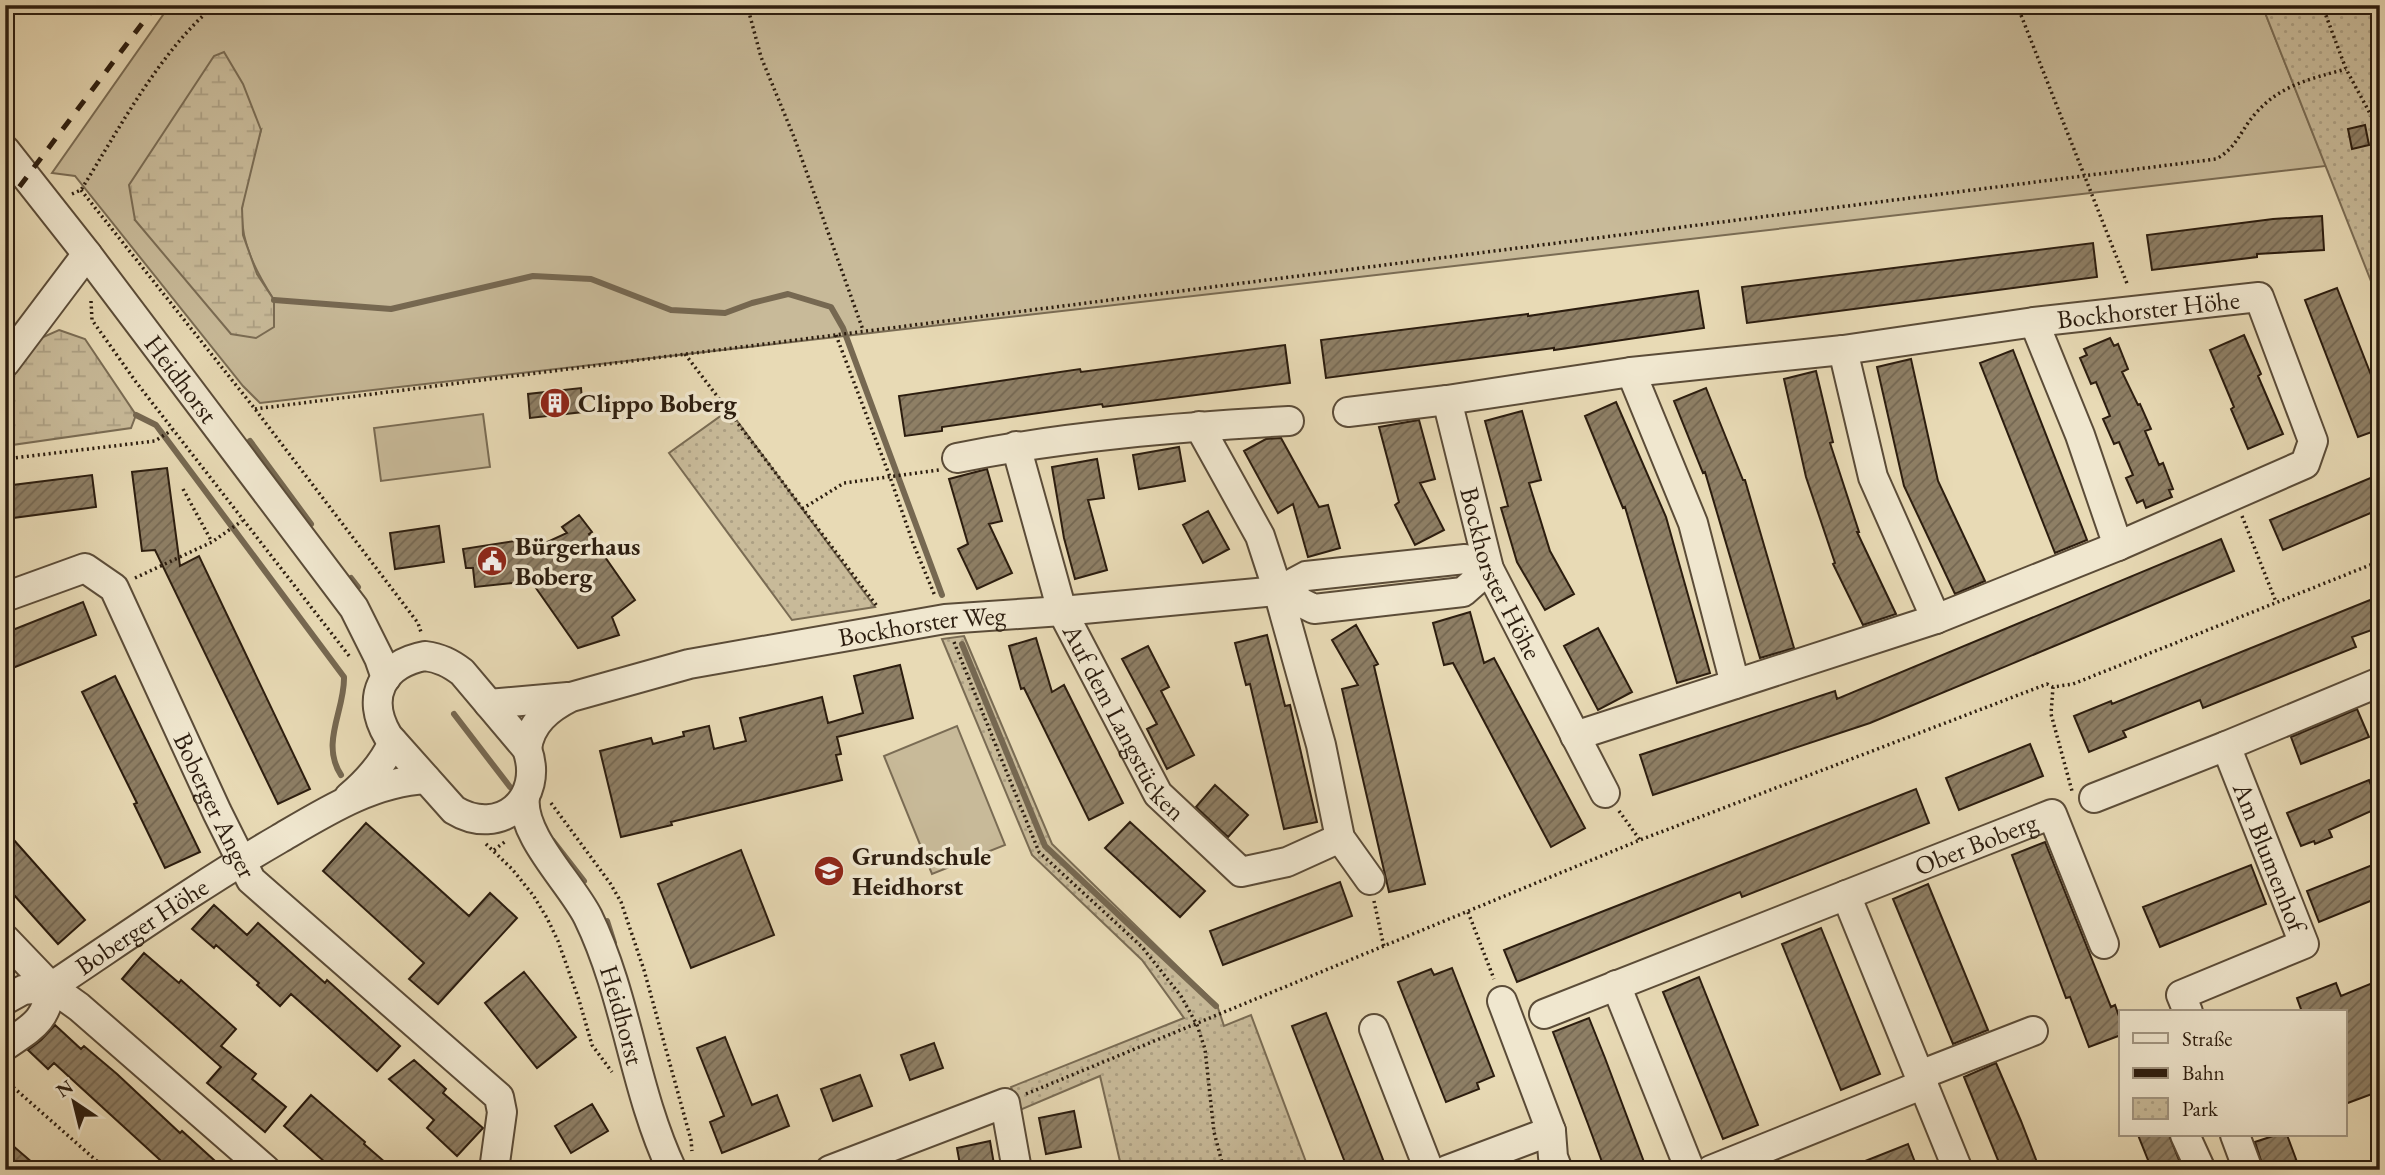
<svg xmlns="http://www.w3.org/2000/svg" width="2385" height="1175" font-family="'EB Garamond',serif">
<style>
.grass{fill:#c8ba99;stroke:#7a6c54;stroke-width:2;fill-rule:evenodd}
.wetland{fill:url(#wetland-marsh);stroke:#7a6c54;stroke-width:2}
.park{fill:url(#park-dots);stroke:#7a6c54;stroke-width:2}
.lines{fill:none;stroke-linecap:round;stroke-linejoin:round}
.stream{stroke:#766851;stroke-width:6}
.building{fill:url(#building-hatch);stroke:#2c1d0f;stroke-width:2}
.minor-casing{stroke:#5b4c38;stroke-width:32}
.path{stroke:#2c1d0f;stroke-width:3.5;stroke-dasharray:2 3.5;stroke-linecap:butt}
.minor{stroke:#f0e7cf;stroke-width:28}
.rail{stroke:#2c1d0f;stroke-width:5;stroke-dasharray:12 12;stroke-linecap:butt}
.labels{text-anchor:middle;stroke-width:7;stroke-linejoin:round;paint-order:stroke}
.street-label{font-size:26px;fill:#2c1d0f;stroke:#f0e7cf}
.poi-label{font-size:26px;font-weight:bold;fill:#2c1d0f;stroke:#f0e7cf;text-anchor:start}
</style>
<defs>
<pattern id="wetland-marsh" width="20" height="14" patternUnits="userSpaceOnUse" patternTransform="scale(1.75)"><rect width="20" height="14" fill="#c8ba99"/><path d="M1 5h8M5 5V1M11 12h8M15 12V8" fill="none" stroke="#ac9f83"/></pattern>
<pattern id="park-dots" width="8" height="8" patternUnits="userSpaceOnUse" patternTransform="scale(1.75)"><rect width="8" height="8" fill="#c8ba99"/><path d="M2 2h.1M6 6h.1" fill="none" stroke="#ac9f83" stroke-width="1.8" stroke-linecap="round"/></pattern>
<pattern id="building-hatch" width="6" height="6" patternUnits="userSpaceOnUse" patternTransform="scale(1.75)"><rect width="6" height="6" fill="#8e7f65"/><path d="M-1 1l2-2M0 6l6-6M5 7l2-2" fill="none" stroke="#746752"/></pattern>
</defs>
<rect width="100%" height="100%" fill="#e8dab5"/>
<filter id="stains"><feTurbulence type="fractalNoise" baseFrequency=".00286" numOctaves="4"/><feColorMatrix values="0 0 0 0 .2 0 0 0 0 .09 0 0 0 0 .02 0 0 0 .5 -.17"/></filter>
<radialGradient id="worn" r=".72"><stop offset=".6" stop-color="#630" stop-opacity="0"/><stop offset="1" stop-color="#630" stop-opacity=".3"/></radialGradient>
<path class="grass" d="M170,5H2262L2326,166L260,403L243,386L75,176L52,173ZM261,130C255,152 243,188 242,209C240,243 257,273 274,300L135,220Z
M483,414L490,467L381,481L374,428Z
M957,726L1005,845L932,874L884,756Z"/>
<path class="wetland" d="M224,52L243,84L261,130L242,208L243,235L257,274L274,300V327L256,338L231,334L135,220L129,185L214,56Z
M59,330L85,339L136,415L131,428L5,446V386L41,338Z"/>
<path class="park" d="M2262,5H2380V304Z
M729,410L875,607L792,620L669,453Z
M964,636L1052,844L1217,1005L1224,1026L1251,1015L1309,1170H1122L1100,1076L1020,1110L1011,1087L1184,1018L1142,960L1032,855L942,639Z"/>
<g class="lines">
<path class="stream" d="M274,300L391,309L533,276L591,279L671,310L725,313L752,303L788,294L831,307L843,328L942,595
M136,415L156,425L344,677C345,710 320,743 341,775
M250,441L311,524
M351,578L358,587
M962,644L1045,846L1216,1006
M454,714L510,787
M553,841L584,881
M607,921L614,943"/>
</g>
<path class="building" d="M2365,125L2369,145L2352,149L2348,129Z
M2322,216L2324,250L2257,254V257L2152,270L2147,235L2273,219Z
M2093,243L2097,277L1747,323L1742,287Z
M2337,288L2380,398V429L2358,437L2305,300Z
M1698,291L1704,328L1554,350V348L1326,378L1321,340L1528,314V316Z
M2244,335L2261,374L2258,376L2283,434L2248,449L2231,409L2234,407L2210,350Z
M2110,338L2114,346L2118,344L2128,369L2122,372L2138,405L2140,404L2151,429L2145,431L2159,465L2163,463L2173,489L2169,490L2172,497L2146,508L2143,500L2137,503L2126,478L2133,475L2119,442L2114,444L2103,419L2110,416L2096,382L2091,384L2080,358L2087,355L2084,349Z
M1285,345L1290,383L1103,407L1102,404L942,427V431L905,436L899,396L1080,369L1081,372Z
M2013,350L2087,540L2055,553L1980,363Z
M1911,359L1938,481L1985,581L1955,594L1904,486L1877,367Z
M1816,371L1833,442L1830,443L1859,532H1857L1896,614L1863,625L1833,564L1835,563L1806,477L1784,379Z
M581,388L583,412L530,418L528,394Z
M1706,388L1743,480H1745L1794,648L1760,658L1705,472L1703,473L1674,401Z
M1616,402L1666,517L1710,673L1677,683L1625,507L1623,508L1585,416Z
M1522,411L1541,480L1529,483L1550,551L1574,594L1545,610L1517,562L1501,508L1508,506L1485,421Z
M1419,420L1435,479L1420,483L1444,530L1415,545L1395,505L1399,502L1379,427Z
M1281,438L1319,507L1328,505L1340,548L1308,557L1293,504L1278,513L1244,451L1266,439Z
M1179,447L1185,481L1139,489L1133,455Z
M1097,459L1104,498L1088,500L1107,570L1075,579L1064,538L1052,467Z
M167,468L180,566L199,556L310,789L278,804L155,550L142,551L132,472Z
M987,469L1002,521L989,524L1012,573L977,589L958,549L968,544L949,479Z
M2380,474V509L2283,550L2270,520Z
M92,475L96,507L5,519V486Z
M1208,511L1229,549L1203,563L1183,525Z
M579,515L592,532L589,534L635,600L612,617L619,635L578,648L531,581L475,587L473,568H466L463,549L515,541L519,555L567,533L562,527Z
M439,526L444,562L395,569L390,533Z
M2221,539L2234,571L1870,723L1653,795L1640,755L1835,691L1837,699Z
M2380,596V627L2352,637L2356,647L2203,708L2200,700L2123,731L2126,737L2089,752L2074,716L2111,701L2112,704Z
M83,602L96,635L5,671V633Z
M1470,612L1484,663L1494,658L1585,828L1551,847L1453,663L1444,665L1433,623Z
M1356,625L1378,664L1374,666L1425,884L1389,892L1342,689L1358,685L1332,640Z
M1598,628L1632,692L1598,710L1564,646Z
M1267,635L1285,706L1290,705L1317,822L1284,829L1250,684L1246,685L1235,643Z
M1036,638L1052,692L1064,685L1123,803L1089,820L1024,688L1021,689L1009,646Z
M1148,646L1169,687L1161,691L1194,755L1167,769L1147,729L1157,724L1122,659Z
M900,665L913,718L837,737L841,754L836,755L842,780L671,822L672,825L621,837L600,751L651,738L653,744L684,736L683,732L709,726L714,749L746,741L740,718L822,697L828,723L863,713L854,676Z
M115,676L200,852L165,868L134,804L137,803L82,692Z
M2357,709L2369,737L2301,764L2291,737Z
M2030,744L2043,776L1959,810L1946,778Z
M2369,780L2380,807L2329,830L2332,837L2315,844L2314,841L2301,846L2287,813Z
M1215,785L1248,815L1228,837L1196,807Z
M1916,789L1929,823L1742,897L1740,892L1517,982L1504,950Z
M1130,822L1205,891L1180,917L1105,848Z
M366,823L469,916L490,893L517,918L438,1004L409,979L424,963L323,871Z
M5,830L85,920L58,944L5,885Z
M2045,842L2111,1007L2115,1005L2121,1022V1035L2089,1047L2070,997L2066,998L2012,855Z
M741,850L774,935L691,968L658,884Z
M2380,862V897L2319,922L2307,891Z
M2251,865L2266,904L2160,947L2143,907Z
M1340,882L1352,916L1223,965L1210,931Z
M1928,884L1988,1030L1953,1044L1893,899Z
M214,905L247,935L258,923L325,983L327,980L400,1046L377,1071L291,994L280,1006L257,985L259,983L216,945L214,948L192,929Z
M1821,928L1880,1074L1841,1090L1782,944Z
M144,953L179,983L181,980L236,1029L221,1046L256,1074L252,1079L286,1107L265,1132L207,1083L221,1067L122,979Z
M1452,968L1494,1076L1477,1083L1479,1089L1446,1102L1398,982L1431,969L1434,975Z
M524,972L576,1037L537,1068L485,1003Z
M1699,977L1758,1125L1723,1139L1663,992Z
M2380,980V1091L2345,1104V1012H2302L2297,998L2336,983L2341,996Z
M1326,1013L1357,1092L1387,1170H1348L1292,1026Z
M1589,1018L1605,1058L1647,1170H1605L1588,1124L1553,1032Z
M55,1025L81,1049L84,1046L117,1074L180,1133L182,1131L225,1170H171L54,1063L48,1069L28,1050L41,1040Z
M725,1037L752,1105L777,1095L789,1126L722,1153L710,1122L724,1116L697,1048Z
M934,1043L943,1068L910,1080L901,1055Z
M414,1060L446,1089L443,1093L483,1128L457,1156L427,1128L434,1120L389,1079Z
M1996,1063L2021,1121L2040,1170H2002L1964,1077Z
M860,1075L872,1106L833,1121L821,1089Z
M311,1095L365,1142L364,1144L394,1170H334L318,1156L284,1126Z
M592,1104L608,1131L571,1153L555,1126Z
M1074,1111L1081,1147L1046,1154L1039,1118Z
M2138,1135H2169L2183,1170H2152Z
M2276,1135H2287L2300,1170H2264L2255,1142Z
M5,1139L41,1170H5Z
M990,1141L995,1170H961L957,1148Z
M1908,1144L1918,1170H1845V1169Z"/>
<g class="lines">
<g class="minor-casing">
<g id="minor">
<path id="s1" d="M5,150L87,254L354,608L379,658L386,678"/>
<path d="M2034,322L2080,435L2118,546"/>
<path d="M1843,350L1873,477L1936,619"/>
<path d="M5,363L87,254"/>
<path d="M1631,372L1693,523L1735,684"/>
<path id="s2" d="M1447,400L1489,569L1605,793"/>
<path id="s3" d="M1348,412L1447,400L1631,372L1843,350L2034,322L2259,297L2313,441L2305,464L2118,546L1936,619L1575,736"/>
<path d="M1199,426L1260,536L1278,591L1321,745L1340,838L1370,880"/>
<path id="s4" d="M1016,446L1062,611L1158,794L1241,872L1287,862L1340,838"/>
<path d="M957,458C1066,436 1178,427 1289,421"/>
<path id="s5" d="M5,597L85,568L114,588L217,812L251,880L499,1097L502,1112L494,1170"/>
<path d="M425,656C440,658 450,663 462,672L527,749C545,799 500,838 454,810L388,736C365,697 382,664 425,656Z"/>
<path d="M489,704L568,697"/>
<path d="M2226,746L2380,682"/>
<path id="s6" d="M527,749C530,723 549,708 571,697L689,664L945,619L1062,611L1278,591L1314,609L1463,592L1489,569L1465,559L1306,576L1278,591"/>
<path d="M349,797C368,781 383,764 393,742"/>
<path id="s7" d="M525,797C520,835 571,883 588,917C627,997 634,1090 672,1170"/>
<path id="s8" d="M2094,798L2226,746L2304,944L2181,995L2188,1012"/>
<path d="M1846,895L1958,1170"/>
<path d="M5,939L51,987L79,1007L266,1170"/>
<path d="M1616,985L1690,1170"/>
<path id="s9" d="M5,1000L23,990L51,987C126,937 201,884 279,839C325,812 372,782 426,779"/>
<path d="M1502,1001L1551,1131L1553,1157L1558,1170"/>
<path id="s10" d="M1544,1014L2052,814L2104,944"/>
<path d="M1374,1029L1429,1170"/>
<path d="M5,1046C32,1027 46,1022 51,987"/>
<path d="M1920,1075L2033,1031"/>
<path d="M2185,1135L2201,1170"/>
<path d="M2235,1135L2248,1170"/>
<path d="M830,1170L1005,1103L1017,1170"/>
<path d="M1447,1170L1551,1131"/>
<path d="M1711,1170L1924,1084"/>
</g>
</g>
<path class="path" d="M747,5L761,57L794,137L863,330
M2017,5L2128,286
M2322,5L2346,69L2380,132
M81,190L255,409L418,623L421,632
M72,194L81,190C119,129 160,51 215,5
M91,301L92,320L136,382L350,657
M836,335L890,477L913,543L935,596
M685,354L877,606
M255,409L2216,159C2237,148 2240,131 2255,114C2280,85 2310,79 2346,69
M5,459L155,441L172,430
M183,489L212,542
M802,509L844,483L939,470
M2242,516L2276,602
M135,578L212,542L242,521
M954,642L1039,852L1142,947L1181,996L1197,1025L1205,1049L1214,1132L1224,1170
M2053,687L2051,714L2072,791
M551,803L610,883L621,902L644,970L691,1140L692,1151
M1619,811L1640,840
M486,844L512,869L533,895L547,918L558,941L579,1000L592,1045L612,1072
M494,850L506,841
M1374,901L1384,947
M1468,912L1494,979
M5,1080L107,1170
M1026,1094L1640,840L2047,684L2053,687L2073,684L2380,561"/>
<use href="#minor" class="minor"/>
<path class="rail" d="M5,206L156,5"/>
</g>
<defs>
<g id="building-disc" transform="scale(1.575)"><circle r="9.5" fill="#8f2418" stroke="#f0e7cf"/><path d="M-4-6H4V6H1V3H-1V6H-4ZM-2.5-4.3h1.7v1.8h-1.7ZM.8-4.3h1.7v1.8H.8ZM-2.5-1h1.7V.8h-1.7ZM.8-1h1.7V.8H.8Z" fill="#fff"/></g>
<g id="civic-disc" transform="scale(1.575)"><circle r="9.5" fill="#8f2418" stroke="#f0e7cf"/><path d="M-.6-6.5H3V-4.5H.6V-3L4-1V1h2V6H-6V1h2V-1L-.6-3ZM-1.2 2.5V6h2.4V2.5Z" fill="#fff"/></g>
<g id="school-disc" transform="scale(1.575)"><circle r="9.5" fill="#8f2418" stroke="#f0e7cf"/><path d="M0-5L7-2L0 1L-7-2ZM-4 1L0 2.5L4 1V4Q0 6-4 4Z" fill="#fff"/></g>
</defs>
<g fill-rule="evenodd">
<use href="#building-disc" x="555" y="403"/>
<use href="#civic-disc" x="492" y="561"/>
<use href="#school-disc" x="829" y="871"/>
</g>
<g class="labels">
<g class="street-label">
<text dy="9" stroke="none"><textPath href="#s3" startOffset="807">Bockhorster Höhe</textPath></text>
<text dy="9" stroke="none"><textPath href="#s1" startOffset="289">Heidhorst</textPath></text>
<text dy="9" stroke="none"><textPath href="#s2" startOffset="182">Bockhorster Höhe</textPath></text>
<text dy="9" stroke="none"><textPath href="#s6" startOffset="430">Bockhorster Weg</textPath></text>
<text dy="9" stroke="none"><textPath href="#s4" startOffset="299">Auf dem Langstücken</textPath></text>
<text dy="9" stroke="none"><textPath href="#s5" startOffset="360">Boberger Anger</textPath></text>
<text dy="9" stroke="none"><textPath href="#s10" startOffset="464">Ober Boberg</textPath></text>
<text dy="9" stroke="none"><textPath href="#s8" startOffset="261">Am Blumenhof</textPath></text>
<text dy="9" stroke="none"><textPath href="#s9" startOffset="158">Boberger Höhe</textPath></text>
<text dy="9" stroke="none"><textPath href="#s7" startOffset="242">Heidhorst</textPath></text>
</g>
<g class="poi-label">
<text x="578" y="412">Clippo Boberg</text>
<text x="515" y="555">Bürgerhaus<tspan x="515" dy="30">Boberg</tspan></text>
<text x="852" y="865">Grundschule<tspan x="852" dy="30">Heidhorst</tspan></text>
</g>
</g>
<rect width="2385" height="1175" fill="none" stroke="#e8dab5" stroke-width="28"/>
<rect x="7" y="7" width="2371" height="1161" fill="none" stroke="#2c1d0f" stroke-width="3.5"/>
<rect x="14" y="14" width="2357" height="1147" fill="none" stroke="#2c1d0f" stroke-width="2"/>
<rect x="2119" y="1010" width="228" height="126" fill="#f0e7cf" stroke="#a29682" stroke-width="2"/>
<rect x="2133" y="1033" width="35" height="10" fill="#f0e7cf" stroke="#a29682" stroke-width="2"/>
<text x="2182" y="1046" font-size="21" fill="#2c1d0f">Straße</text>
<rect x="2133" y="1068" width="35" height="10" fill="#2c1d0f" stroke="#a29682" stroke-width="2"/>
<text x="2182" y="1080" font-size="21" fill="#2c1d0f">Bahn</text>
<rect x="2133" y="1098" width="35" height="21" fill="url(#park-dots)" stroke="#a29682" stroke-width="2"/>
<text x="2182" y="1116" font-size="21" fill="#2c1d0f">Park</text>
<g transform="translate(74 1102) rotate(325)" stroke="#f0e7cf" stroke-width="5" paint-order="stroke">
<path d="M0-5L12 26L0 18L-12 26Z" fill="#2c1d0f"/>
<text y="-10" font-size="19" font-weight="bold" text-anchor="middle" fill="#2c1d0f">N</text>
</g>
<rect width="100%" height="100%" filter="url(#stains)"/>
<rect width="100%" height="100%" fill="url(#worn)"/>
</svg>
